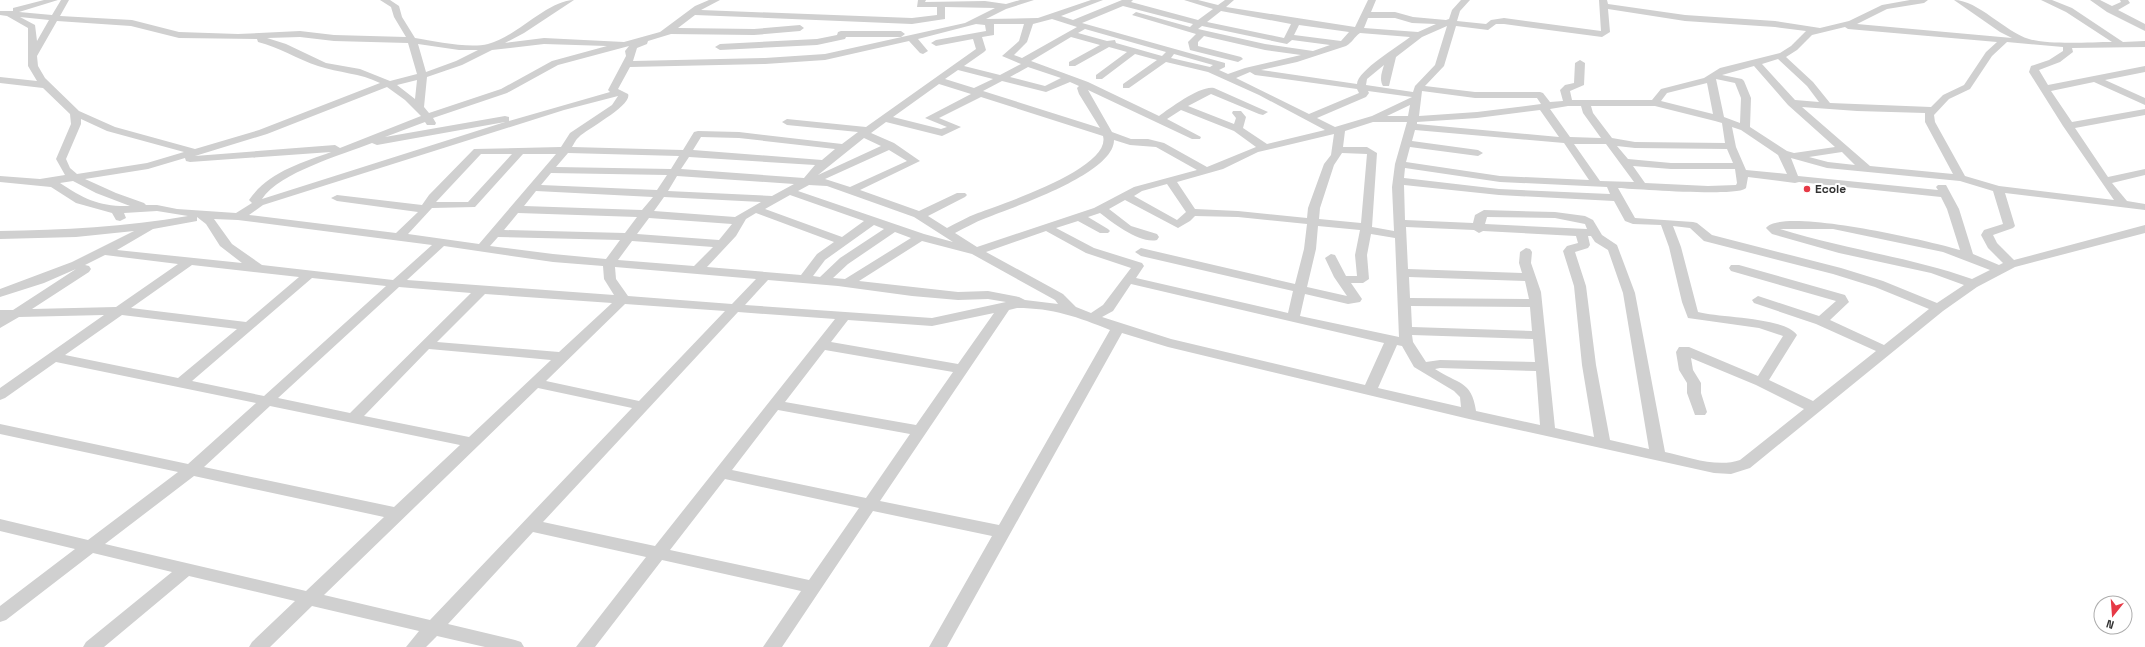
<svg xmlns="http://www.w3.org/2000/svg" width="2145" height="647" font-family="'Space Grotesk',sans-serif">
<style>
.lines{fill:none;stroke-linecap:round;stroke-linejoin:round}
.street{fill:#d0d0d0;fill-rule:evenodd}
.poi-dot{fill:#e63946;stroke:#fff;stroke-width:1.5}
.labels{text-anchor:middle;stroke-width:4;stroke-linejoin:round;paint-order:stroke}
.poi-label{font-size:12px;font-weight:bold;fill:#333;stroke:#fff;text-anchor:start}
</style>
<rect width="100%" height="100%" fill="#fff"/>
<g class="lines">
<path class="street" d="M44,0H58L19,12L52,15L61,0H69L60,16L132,20L179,32L238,34L300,31L334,35L406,37L394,17L391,7L380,0H390L399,6L402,17L415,38C435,41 469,49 488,44C515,38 548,0 574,0L524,33L505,43L544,38L624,42L660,32L695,6L709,0H720L701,10L912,18L937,15V7H917L918,0H926L925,2L985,1L1006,4L1020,0H1034L1006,9L986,19L1038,18L1091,0H1103L1061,16L1073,20L1122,0H1133L1131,2L1198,20L1213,9L1184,0H1198L1218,5L1225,0H1234L1226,7L1355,27L1368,0H1376L1371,12H1395L1413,17L1446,20L1449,19L1452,10L1461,0H1470L1460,11L1457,21L1486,24L1491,20L1504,18L1601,31L1599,0H1607L1608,4L1685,15L1775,21L1820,28L1849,21L1882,5L1910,0H1928L1924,3L1887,9L1857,24L2012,38L2000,32L1954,0C1978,0 2005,32 2029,39C2050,45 2090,42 2112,42L2066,12L2041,0H2052L2072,8L2123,42L2145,41V47L2072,48L2073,52L2060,62L2039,70L2048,85L2145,66V72L2105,80L2145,98V105L2094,82L2051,91L2072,122L2145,109V115L2075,128L2108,177L2145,169V175L2112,183L2127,201L2145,204V210L2005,193L2015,226L2013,228L1993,235L1997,243L2014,260L2145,225V233L2015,267L1977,287L1943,311L1750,468L1731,474L1714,473L1469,419L1168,347L1122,333L947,647H929L992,536L873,511L782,647H763L801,591L662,560L595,647H576L646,557L533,532L448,624L515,640L521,642L524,647H485L437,636L426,647H406L419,631L312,606L270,647H249L252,642L295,601L189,576L104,647H83L86,642L172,572L93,553L6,620L0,622V606L75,549L0,531V519L88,540L178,472L0,434V424L188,464L256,403L56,362L5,398L0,400V388L104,315L19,317L0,328V310H13L76,269L44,283L0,297V289L72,262L134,231L76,237L0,239V231C63,230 126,227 188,216L157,211L124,213L126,218L120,221L116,220L112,213L76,203L51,187L0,182V176L40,179L65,175L56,159L71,124L70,114L43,88L0,83V77L37,81L28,66V28L7,16L0,15V11H13V8ZM1123,6L1193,24L1190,27L1136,12L1132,15L1196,34L1188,42L1190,50L1238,62L1243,59L1241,57L1198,46V42L1204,36L1265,50L1301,55L1245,68L1228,74L1219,70L1225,67V63L1082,23ZM945,7L995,8L965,23L825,54L765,58L633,61L637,48L647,44L648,41L671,34L754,35L800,31L804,28L800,25L754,29L678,28L695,15L912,24L945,19ZM1608,9L1685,21L1775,27L1806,31L1791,46L1780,53L1720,68L1704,78L1661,89L1652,100H1572L1570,91L1584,85L1585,63L1580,60L1575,63L1574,83L1565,85L1560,90L1563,101L1550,102L1543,93L1540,92H1475L1425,86L1444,66L1456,26L1488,30L1496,24H1504L1602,37L1610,32ZM1221,11L1291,24L1284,38L1207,22ZM20,17L49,20L37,41L35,25ZM1368,18H1395L1412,23L1436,24L1418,32L1364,28ZM1052,19L1077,27L1022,58L1014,55L1027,42L1033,24ZM57,21L131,26L179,38L257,39L258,42C279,47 297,59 318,66C339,73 360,73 380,83L259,130L195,149L115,127L79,111L45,78L38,66L37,56ZM976,24L985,25L986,31L936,40L931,43L936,46L973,39L976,49L866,127L787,119L782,122L787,125L858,132L842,144L739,132L698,131L694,132L683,150L572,147C574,144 576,139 579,137C587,129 633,105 628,94L618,89L630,67L765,64L825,60L909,41L920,53L923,54L928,51L918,39ZM994,24H1024L1019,41L1002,56L1021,64L1000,75L964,66L984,52L986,50L982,37L994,35ZM1299,25L1349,32L1341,41L1294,35ZM1202,26L1287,44L1292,40L1330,45L1313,51L1265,44L1198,29ZM1447,26L1435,65L1415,86L1413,92L1366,85L1367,79L1384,65C1382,72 1379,79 1383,86H1389L1396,57L1422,37ZM1845,27L1848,29L1997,42L1986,52L1964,85L1943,95L1931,107L1830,103L1813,82L1786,57L1797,50L1812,35ZM1085,29L1166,52L1162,56L1116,43L1115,40L1107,41L1078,33ZM1360,33L1410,37C1398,47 1358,70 1357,84L1261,70L1297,62L1346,46C1353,42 1354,37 1360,33ZM300,37L334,41L408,43L417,74L390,81L360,69L326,63L286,44L267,38ZM1071,37L1100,45L1069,62V66H1075L1109,47L1127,52L1096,75V79H1102L1135,54L1157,60L1123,84V88H1129L1166,62L1208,72L1259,95L1325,130L1267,144L1243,128L1246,117L1241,111H1233L1232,113L1236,118L1234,124L1188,106L1211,94L1259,114L1263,115L1268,112L1214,88C1201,85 1170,108 1159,116L1088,82L1031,61ZM2007,42L2063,47V51L2049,60L2031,66L2029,72L2063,126L2114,200L1999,186L1965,176L1935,122L1934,115L1949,99L1970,89L1992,56ZM418,44L459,50H478L456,61L426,72ZM544,44L607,46L552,61L501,89L429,113L424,107L427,77L462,65L492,50ZM629,46L625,51L626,56L608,90L610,92L509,121V117L505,116L385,137L425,122L427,125H435L436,123L433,118L507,93L558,65ZM1174,54L1213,65L1210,67L1171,58ZM1778,59L1807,86L1819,102L1795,100L1762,64ZM1754,66L1788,105L1835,147L1794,153L1787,151L1750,127L1751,98L1744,81L1742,79L1722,75ZM1028,67L1061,78L1045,86L1010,77ZM958,70L993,79L974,88L945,79ZM1250,72L1255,75L1357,89L1359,93L1309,114L1236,78ZM1716,79L1735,83L1741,98L1740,123L1724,117ZM417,80L415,99L397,85ZM1002,81L1046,92L1070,82L1079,86L1077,88L1079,94L1100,128L983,91ZM1707,83L1713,114L1661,101L1667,93ZM939,84L971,94L925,118L947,127L941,129L893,117ZM387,87L405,100L421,116L340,148L335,145L195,156L267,134ZM1088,90L1192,139H1200L1201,137L1167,119L1181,110L1234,131L1256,147L1207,167L1164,143L1148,139H1131L1112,132ZM1368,91L1412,97L1372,116L1335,127L1317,118L1366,97L1369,93ZM1422,91L1475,98H1537L1541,104L1477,112L1419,116ZM618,96L612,105L570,133L561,147L474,149L429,195L422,205L337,195L331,198L337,201L418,212L396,233L249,215L263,205L564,110ZM981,97L1103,136C1112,168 1002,204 978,213C967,217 957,223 947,228L928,216L965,197L967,195L965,193H957L919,211L860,190L920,161L894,143L871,133L886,122L942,136L961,127L939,118ZM1410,105L1408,116H1387ZM1568,106H1581L1583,113L1601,138L1570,137L1550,109ZM1591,106H1655L1715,121L1722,123L1725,143L1635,142L1612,138L1593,113ZM1802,107L1857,111L1925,113V122L1953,174L1870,166ZM1540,110L1559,137L1417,124V122L1477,118ZM81,119L107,131L184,152L147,163L77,174L70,168L66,159L81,124ZM505,122L262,199C280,172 342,155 372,143L377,145ZM1373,122H1407L1395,164L1392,187L1394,231L1372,227L1377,153L1367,147H1343L1345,131ZM1732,127L1741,130L1778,155L1787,174L1746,170L1736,147ZM1415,130L1564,143L1589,180L1500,176L1406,162L1410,147L1478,156L1483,153L1478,150L1412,141ZM1334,134L1331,155L1324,164L1308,208L1307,218L1238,211L1195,209L1177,182L1223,169L1258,152ZM701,137L739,138L835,149L822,160L693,150ZM864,138L881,146L818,175ZM1114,140L1130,145L1156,147L1197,170L1134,187L1094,208L977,247L955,233C965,228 975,222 986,218C1013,207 1114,174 1114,140ZM1574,144H1606L1634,182L1600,181ZM1617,146L1635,148L1727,149L1733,163H1671L1628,159ZM889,150L907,161L850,187L825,179ZM331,152C301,163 268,172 249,200L252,203L236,213L177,209L157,205H146L144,203L116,193L85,179L148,169L185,158L186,161L190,162ZM1842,152L1855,165L1828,162L1809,157ZM568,153L679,156L671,169L556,167ZM1342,153L1367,154L1361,223L1319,219L1320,208L1334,165ZM481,154H512L468,202H436ZM523,154H556L479,244L408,234L432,208L475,207ZM689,157L815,165L804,178L681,169ZM1791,158L1827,168L1960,181L1993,191L2003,224L1984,230L1981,235L1988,248L2003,263L1999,265L1973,254L1959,209L1946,185H1938L1936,187L1938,190L1798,176ZM1633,166L1671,169H1735L1737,183L1736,185L1708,186L1645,183ZM1405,168L1500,182L1607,187L1610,194L1499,189L1404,178ZM551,173L667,175L657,190L541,185ZM677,176L794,184L772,196L668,191ZM1748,177L1795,183L1799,182L1941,197L1947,209L1960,250C1934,242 1781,206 1766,228L1772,234L1839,253L1931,273L1964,285L1937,303L1883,281L1841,268L1712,235L1697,223L1693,222L1635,218L1618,188C1635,189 1739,197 1746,188ZM73,181L96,193L130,206C100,207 84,199 60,183ZM1167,184L1186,212L1177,220L1134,196L1142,191ZM809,185L827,186L914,217L953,242L924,234L798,191ZM1404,185L1499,195L1614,201L1625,221L1633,224L1661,225L1669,247L1682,302L1688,318L1759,328L1783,336L1758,376L1689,347H1679L1676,352L1679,370L1687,383V393L1695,415H1705L1707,412L1701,393V383L1693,370L1691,358L1756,385L1804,409L1740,460C1717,468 1688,457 1665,452L1635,293L1617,245L1602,235L1593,220L1585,216L1555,212L1484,210L1475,215L1473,223L1405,220ZM536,191L653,197L642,210L524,206ZM790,195L864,221L842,237L765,209ZM664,197L761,202L735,217L654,211ZM1125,200L1178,228L1190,221L1195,216L1238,217L1307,224L1304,249L1295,284L1141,248L1135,252L1141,256L1293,291L1288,313L1136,278L1144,266L1142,263L1094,248L1056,228L1078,221L1100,233H1108L1110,231L1108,229L1088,217L1100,213C1113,223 1140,244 1157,240L1159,237L1157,234L1131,226L1109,209ZM518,213L637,217L625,233L504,230ZM756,213L834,242L817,254L801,275L707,267L736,236L746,219ZM197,217L206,224L220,246L242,263L117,250L153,229L197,221ZM1487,217L1555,218L1585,224L1587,229L1485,224ZM649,218L732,224L719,240L637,234ZM214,219L238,220L432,245L393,280L262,265L232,244ZM874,225L884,229L840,258L820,277L813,276L825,260ZM1318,226L1360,230L1355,255L1357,276H1346L1335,255L1331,254L1325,258L1334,277L1347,296L1307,287L1316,249ZM1673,226L1690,228L1704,241L1833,274L1875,287L1929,309L1884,345L1830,320L1849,302L1845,295L1739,265H1731L1729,268L1731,271L1836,301L1819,316L1758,296L1752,300L1754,303L1816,324L1876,351L1813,401L1769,380L1797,335C1785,317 1720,318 1698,312L1681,247ZM1406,227L1474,230L1479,233L1483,231L1576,236L1578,243L1567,246L1563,251L1574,286L1582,365L1594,437L1555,428L1541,292L1531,263L1532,252L1530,249L1526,248L1520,252L1519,263L1522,273L1408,269ZM1780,229H1833L1943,252L1990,270L1972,279C1910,257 1843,249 1780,229ZM1046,231L1086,253L1131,268L1103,305L1091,313L1076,307L1063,294L986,252ZM895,232L911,238L845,279L833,278L848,264ZM1371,234L1395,238L1399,337L1300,316L1305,294L1348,304L1360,302L1362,299L1351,283H1363L1369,279L1367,255ZM1588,236H1591L1595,242L1608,250L1623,293L1649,449L1610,440L1596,365L1586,286L1575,252L1588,248L1590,245ZM498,237L620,240L606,259L553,254L490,246ZM632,241L713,247L694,266L618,260ZM922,241L972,254L1055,300L1058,304L1025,300L1019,297L988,291L958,292L859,281ZM444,246L553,262L603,266L604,279L614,295L407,280ZM105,255L178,264L116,307L32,309L89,272L91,269L89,266L85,265ZM192,265L299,277L246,322L131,308ZM615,267L756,279L732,304L628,296L616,279ZM1409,277L1525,281L1529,299L1410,298ZM312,278L386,286L264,396L192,381ZM768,280L838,286L912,296L958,300L988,299L1006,302L932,318L745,305ZM1131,284L1384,343L1365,385L1171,339L1102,317L1113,311ZM399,287L471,293L350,413L278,398ZM485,294L612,303L559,352L437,342ZM625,304L725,311L639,401L546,381ZM1411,306L1530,307L1532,331L1412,327ZM1017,308C1053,308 1078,317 1110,330L999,525L880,501L1009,310ZM738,312L835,319L655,546L543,522ZM994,313L958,364L831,342L848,320L932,326ZM122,315L237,329L178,378L65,355ZM1412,335L1533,339L1535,362L1440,360L1426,362L1413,342ZM1397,345L1402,346L1414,367L1454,391L1460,397L1461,407L1378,388ZM429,349L551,360L469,437L364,416ZM825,350L953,372L916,425L785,402ZM1440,368L1536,371L1540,425L1476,411C1472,380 1457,384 1435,369ZM538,388L632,408L430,620L324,595ZM270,406L460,445L394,507L204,467ZM778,410L910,434L866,498L732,470ZM194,476L384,517L306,591L105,544ZM725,479L859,508L809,580L670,550Z
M2090,0H2100L2112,6L2121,2L2120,0H2128L2130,3L2118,10L2145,24V31L2107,12Z
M841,31H901L905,34L901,37H846L845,39L817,45L720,50L715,47L720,44L817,39L837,35L838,32Z"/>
</g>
<circle class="poi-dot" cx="1807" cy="189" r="4"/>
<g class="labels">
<g class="poi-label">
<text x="1815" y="193">Ecole</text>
</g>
</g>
<g transform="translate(2113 615) rotate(197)"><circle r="19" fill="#ffffff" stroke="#adadad"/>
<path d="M0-3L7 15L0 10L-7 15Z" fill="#e63946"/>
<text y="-6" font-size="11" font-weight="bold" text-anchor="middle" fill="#333333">N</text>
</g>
</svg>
